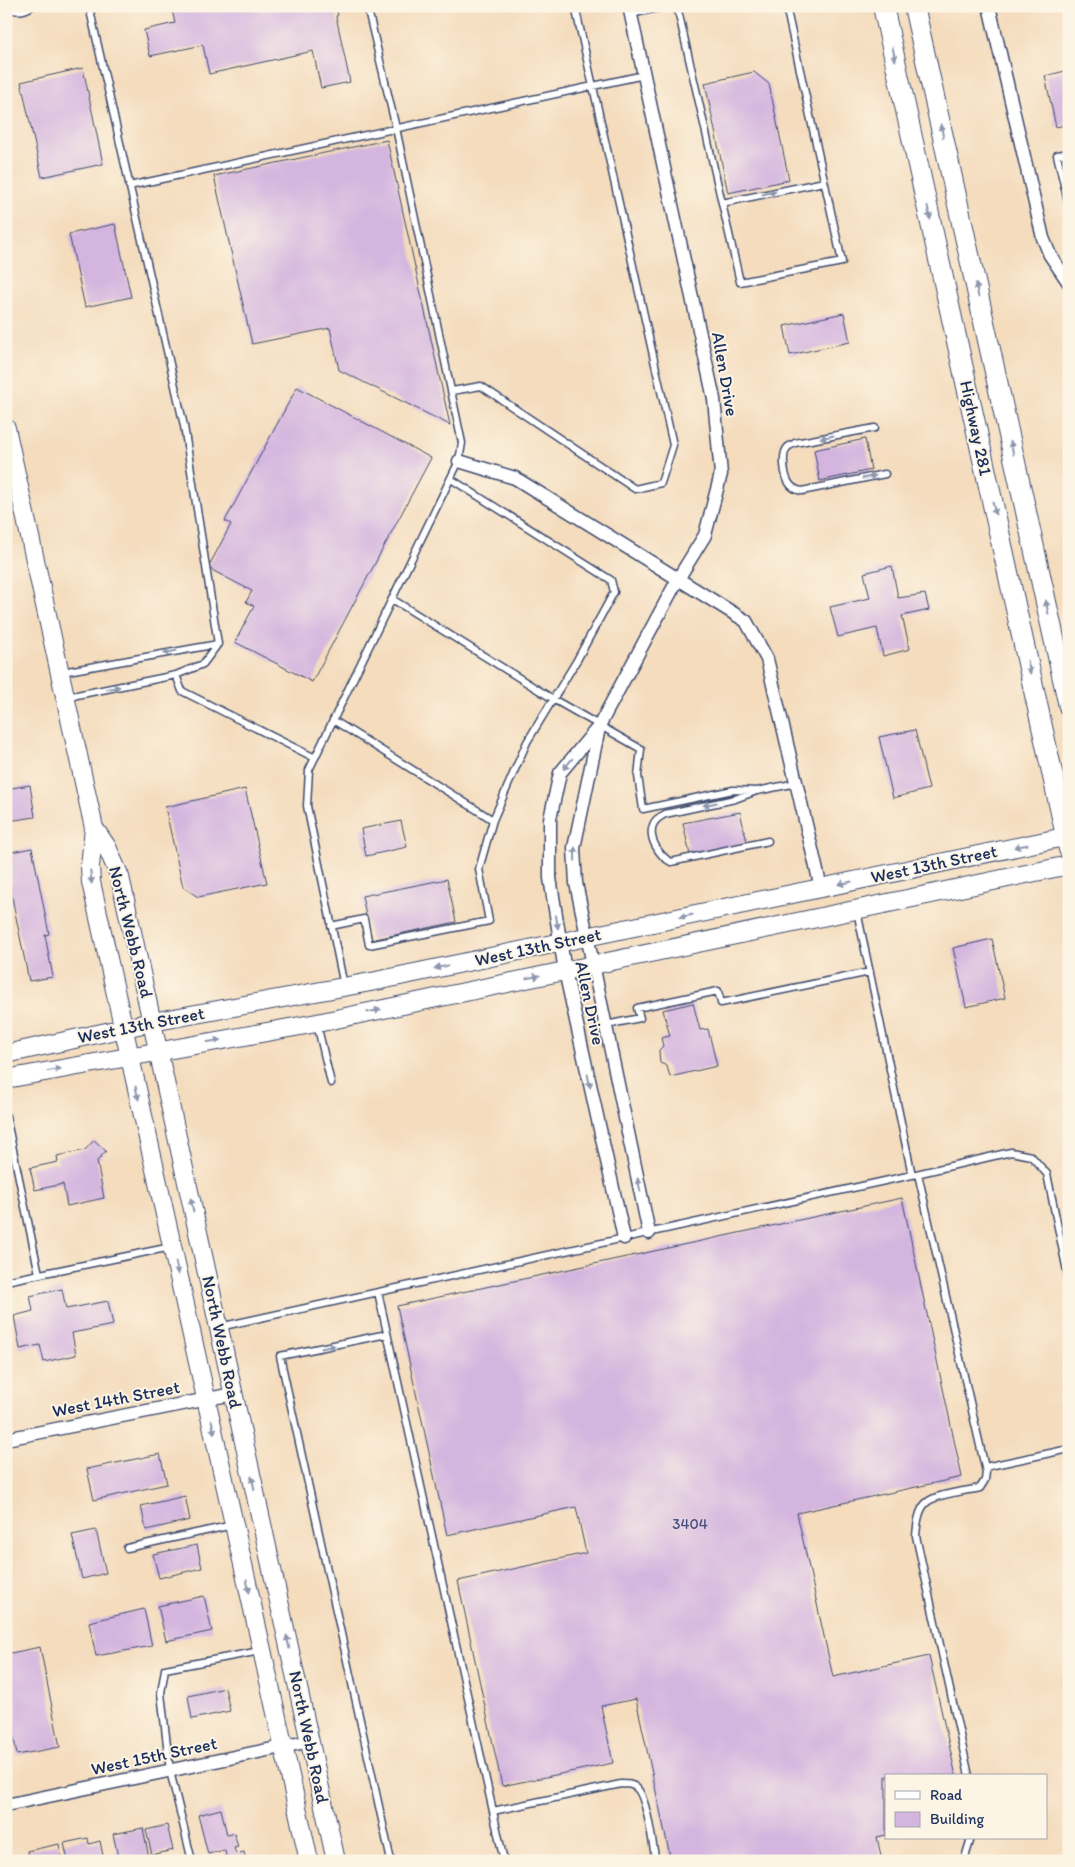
<svg xmlns="http://www.w3.org/2000/svg" width="1075" height="1867" font-family="Itim,sans-serif">
<style>
.building{fill:#d4b5df}
.lines{fill:none;stroke-linecap:round;stroke-linejoin:round}
.service-casing{stroke:#3c496c;stroke-width:9}
.minor-casing{stroke:#3c496c;stroke-width:15}
.secondary-casing{stroke:#3c496c;stroke-width:20}
.trunk-casing{stroke:#3c496c;stroke-width:22}
.service{stroke:#fff;stroke-width:6}
.minor{stroke:#fff;stroke-width:12}
.secondary{stroke:#fff;stroke-width:18}
.trunk{stroke:#fff;stroke-width:20}
.oneway{fill:#8d97ae}
.labels{text-anchor:middle;stroke-width:4;stroke-linejoin:round;paint-order:stroke}
.number-label{font-size:15px;fill:#49507e}
.street-label{font-size:18px;fill:#1b2f5e;stroke:#fcf5e5}
</style>
<rect width="100%" height="100%" fill="#fcf5e5"/>
<filter id="ink" filterUnits="userSpaceOnUse"><feTurbulence type="fractalNoise" baseFrequency=".02" numOctaves="2"/><feDisplacementMap in="SourceGraphic" scale="10" xChannelSelector="R" yChannelSelector="G"/><feConvolveMatrix kernelMatrix="1 2 1 2 8 2 1 2 1" color-interpolation-filters="sRGB"/></filter>
<filter id="wash" filterUnits="userSpaceOnUse"><feTurbulence type="fractalNoise" baseFrequency=".0096" numOctaves="4" result="noise"/><feDisplacementMap in="SourceGraphic" scale="20" xChannelSelector="R" yChannelSelector="G"/><feGaussianBlur stdDeviation="1.12" result="paint"/><feColorMatrix in="noise" values="0 0 0 0 0 0 0 0 0 0 0 0 0 0 0 0 0 1.4 0 .05"/><feComposite in="paint" operator="in"/></filter>
<g filter="url(#wash)">
<rect width="100%" height="100%" fill="#f4dcbd"/>
<g id="blocks">
<path class="building" d="M171,6H336L338,15L336,16L350,82L321,88L313,51L209,74L203,45L150,56L144,30L175,23Z
M83,68L103,164L42,177L21,82Z
M1069,70V124L1056,127L1045,76Z
M754,72L769,84L789,180L728,193L705,83Z
M387,140L450,425L339,370L330,328L252,344L214,176Z
M115,224L131,297L85,307L69,234Z
M844,313L850,342L790,355L784,326Z
M297,387L431,458L312,682L235,642L254,606L246,602L252,591L208,568L231,524L225,521Z
M865,439L871,470L820,481L814,450Z
M892,566L898,598L925,594L929,610L902,616L910,649L883,656L877,628L838,637L830,607L870,598L864,573Z
M915,730L929,789L893,798L879,737Z
M30,785L35,817L8,821L6,789Z
M245,789L267,883L198,897L183,887L165,807Z
M740,812L747,842L690,855L683,823Z
M401,821L407,847L366,856L361,829Z
M32,848L49,934L45,935L53,977L29,981L6,868V853Z
M447,879L456,922L371,940L362,896Z
M992,939L1005,998L966,1007L953,948Z
M693,1003L700,1030L708,1029L717,1066L670,1077L667,1066L660,1063L659,1050L663,1046L661,1038L670,1036L663,1010Z
M94,1140L106,1151L97,1161L104,1198L67,1206L63,1184L35,1190L30,1168L58,1162L57,1156L85,1150Z
M902,1198L962,1477L797,1513L833,1677L929,1656L956,1776H886V1835L877,1837L882,1861H671L636,1699L601,1706L613,1763L502,1786L458,1581L586,1553L576,1507L447,1535L397,1306Z
M62,1289L66,1309L108,1301L113,1325L72,1333L76,1355L44,1362L40,1345L20,1349L14,1316L33,1311L30,1296Z
M160,1454L167,1484L94,1500L87,1469Z
M185,1496L190,1520L146,1530L141,1506Z
M96,1530L106,1573L82,1579L72,1535Z
M197,1545L202,1568L159,1578L153,1554Z
M204,1596L212,1631L166,1641L158,1606Z
M144,1609L152,1646L96,1656L89,1622Z
M40,1647L60,1747L17,1755L6,1697V1654Z
M225,1688L230,1711L192,1719L188,1696Z
M221,1809L227,1835L234,1833L238,1847L234,1848L236,1854L244,1852L246,1861H222L221,1858L226,1856L225,1850L208,1854L198,1815Z
M167,1825L173,1850L152,1855L146,1830Z
M143,1828L149,1858L134,1861H119L113,1834Z
M88,1838L89,1844L100,1841L104,1861H68L64,1843Z
M59,1844L62,1861H29L27,1851Z"/>
</g>
</g>
<g filter="url(#ink)">
<use href="#blocks" fill-opacity="0" stroke="#3c496c" stroke-width="1"/>
<g class="lines">
<g class="service-casing">
<path id="service" d="M677,6L740,282L842,262L786,6
M6,7C16,12 23,12 32,6
M631,14L666,6
M1069,153L1057,155L1069,206
M129,186L644,75
M722,203L824,182
M452,391L481,386L635,489L661,483L673,445L575,6
M875,428L795,443C794,444 788,446 788,447C781,453 784,475 789,483C792,488 796,490 802,491L885,474
M392,599L553,699L641,749L638,776L643,809L733,790L757,791L797,783
M62,672L218,644
M176,675L182,691L315,758
M67,697L176,675L203,664L218,644L184,426L89,6
M333,720L493,820L527,742L577,660L614,592L611,580L451,479
M754,792L735,799L665,814C660,817 655,819 653,825C648,838 659,856 671,862L768,841
M857,911L912,1175
M331,926L364,919L369,945L489,921L479,869L493,820
M344,986L307,806L309,770L459,461L462,443L396,128L367,6
M317,1024L331,1083
M606,1025L640,1018L637,1008L718,991L721,1003L870,972
M6,1116L39,1274
M918,1174L986,1472L985,1480L980,1488C966,1491 935,1494 926,1503C918,1511 917,1525 916,1536L969,1776
M6,1281L171,1247
M378,1292L504,1861
M219,1327L912,1175L1011,1152L1031,1156L1047,1174L1069,1281
M387,1334L280,1356L391,1861
M985,1467L1069,1449
M127,1548L233,1525
M493,1811L621,1784C628,1784 635,1784 639,1791C648,1804 652,1843 656,1861
M192,1861L170,1771L161,1693L165,1669L260,1651
M964,1861L971,1838"/>
</g>
<g class="minor-casing">
<path id="minor" d="M989,6L1043,238L1050,255L1069,283
M459,461L515,478L746,621L767,659L821,888
M599,728L574,848L576,883L649,1233
M624,1238L565,971L550,878V819L560,773L599,726L678,579L705,535L721,474L714,399L629,6
M6,1439L233,1394
M6,1805L310,1741"/>
</g>
<g class="secondary-casing">
<path id="secondary" d="M6,428L94,828L90,866L91,882L309,1861
M94,828L107,847L120,877L336,1861
M6,1054L152,1022L376,981L1069,836
M6,1079L317,1023L1069,865"/>
</g>
<g class="trunk-casing">
<path id="trunk" d="M883,6L1069,849
M914,6L1069,706"/>
</g>
<use href="#service" class="service"/>
<use href="#minor" class="minor"/>
<use href="#secondary" class="secondary"/>
<use href="#trunk" class="trunk"/>
</g>
<defs><path id="oneway-solid" d="M-6-.8H1V-3.2L6.5 0L1 3.2V.8H-6Z" transform="scale(1.25)"/></defs>
<g class="oneway">
<use href="#oneway-solid" transform="translate(894 54) rotate(78)"/>
<use href="#oneway-solid" transform="translate(942 131) rotate(-102)"/>
<use href="#oneway-solid" transform="translate(769 193) rotate(-12)"/>
<use href="#oneway-solid" transform="translate(929 213) rotate(78)"/>
<use href="#oneway-solid" transform="translate(977 290) rotate(-102)"/>
<use href="#oneway-solid" transform="translate(827 437) rotate(169)"/>
<use href="#oneway-solid" transform="translate(1012 448) rotate(-102)"/>
<use href="#oneway-solid" transform="translate(869 477) rotate(-12)"/>
<use href="#oneway-solid" transform="translate(994 508) rotate(78)"/>
<use href="#oneway-solid" transform="translate(1047 607) rotate(-102)"/>
<use href="#oneway-solid" transform="translate(170 652) rotate(169)"/>
<use href="#oneway-solid" transform="translate(1029 667) rotate(78)"/>
<use href="#oneway-solid" transform="translate(113 688) rotate(-11)"/>
<use href="#oneway-solid" transform="translate(568 764) rotate(129)"/>
<use href="#oneway-solid" transform="translate(710 804) rotate(168)"/>
<use href="#oneway-solid" transform="translate(1021 846) rotate(168)"/>
<use href="#oneway-solid" transform="translate(575 854) rotate(-91)"/>
<use href="#oneway-solid" transform="translate(91 877) rotate(84)"/>
<use href="#oneway-solid" transform="translate(845 883) rotate(168)"/>
<use href="#oneway-solid" transform="translate(686 916) rotate(168)"/>
<use href="#oneway-solid" transform="translate(557 922) rotate(81)"/>
<use href="#oneway-solid" transform="translate(441 967) rotate(168)"/>
<use href="#oneway-solid" transform="translate(533 977) rotate(-12)"/>
<use href="#oneway-solid" transform="translate(374 1011) rotate(-12)"/>
<use href="#oneway-solid" transform="translate(214 1041) rotate(-10)"/>
<use href="#oneway-solid" transform="translate(54 1070) rotate(-10)"/>
<use href="#oneway-solid" transform="translate(589 1081) rotate(78)"/>
<use href="#oneway-solid" transform="translate(137 1093) rotate(77)"/>
<use href="#oneway-solid" transform="translate(639 1185) rotate(-102)"/>
<use href="#oneway-solid" transform="translate(192 1205) rotate(-102)"/>
<use href="#oneway-solid" transform="translate(177 1268) rotate(77)"/>
<use href="#oneway-solid" transform="translate(328 1347) rotate(-12)"/>
<use href="#oneway-solid" transform="translate(213 1427) rotate(78)"/>
<use href="#oneway-solid" transform="translate(253 1483) rotate(-103)"/>
<use href="#oneway-solid" transform="translate(248 1586) rotate(78)"/>
<use href="#oneway-solid" transform="translate(288 1642) rotate(-102)"/>
</g>
</g>
<g class="labels">
<g class="number-label">
<text x="690" y="1529">3404</text>
</g>
<g class="street-label">
<text transform="translate(725 374) rotate(80)" y="6">Allen Drive</text>
<text transform="translate(976 428) rotate(78)" y="6">Highway 281</text>
<text transform="translate(934 864) rotate(-12)" y="6">West 13th Street</text>
<text transform="translate(131 932) rotate(76)" y="6">North Webb Road</text>
<text transform="translate(538 947) rotate(-12)" y="6">West 13th Street</text>
<text transform="translate(590 1003) rotate(78)" y="6">Allen Drive</text>
<text transform="translate(141 1025) rotate(-11)" y="6">West 13th Street</text>
<text transform="translate(222 1342) rotate(78)" y="6">North Webb Road</text>
<text transform="translate(116 1399) rotate(-11)" y="6">West 14th Street</text>
<text transform="translate(309 1737) rotate(78)" y="6">North Webb Road</text>
<text transform="translate(154 1756) rotate(-12)" y="6">West 15th Street</text>
</g>
</g>
<rect width="1075" height="1867" fill="none" stroke="#fcf5e5" stroke-width="25"/>
<rect x="885" y="1774" width="162" height="65" fill="#fcf5e5" stroke="#a2a6af"/>
<rect x="895" y="1791" width="25" height="8" fill="#ffffff" stroke="#a2a6af"/>
<text x="930" y="1800" font-size="15" fill="#1b2f5e">Road</text>
<rect x="895" y="1812" width="25" height="15" fill="#d4b5df" stroke="#a2a6af"/>
<text x="930" y="1824" font-size="15" fill="#1b2f5e">Building</text>
</svg>
